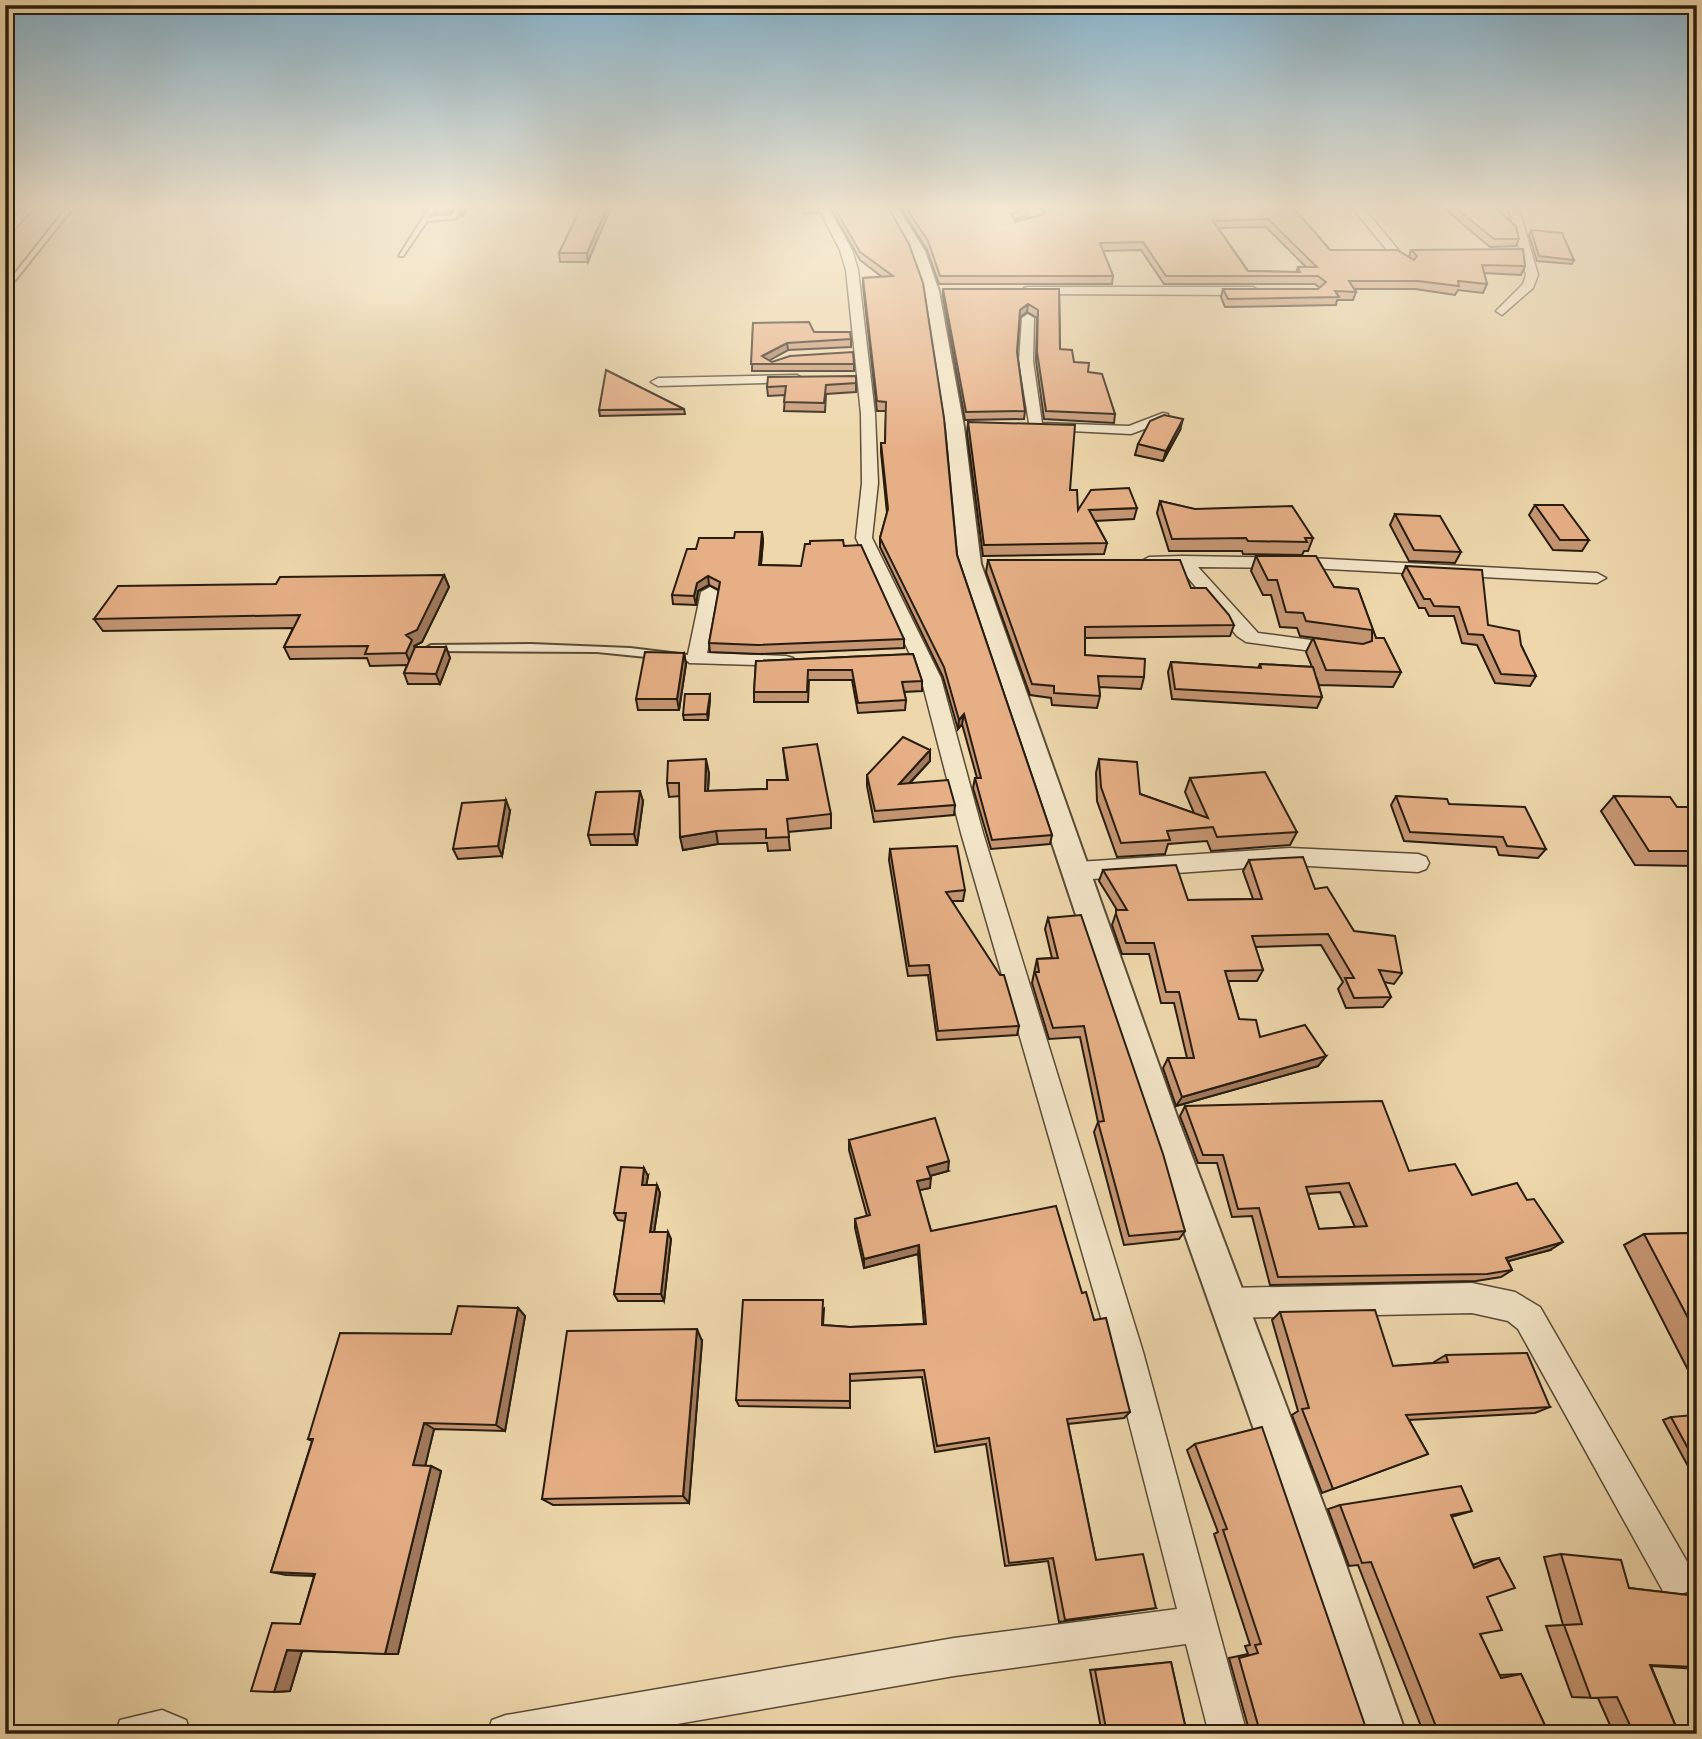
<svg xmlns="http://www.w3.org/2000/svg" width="1702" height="1739" font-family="Alegreya,serif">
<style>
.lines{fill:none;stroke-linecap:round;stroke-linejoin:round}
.service-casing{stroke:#594b35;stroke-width:4}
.minor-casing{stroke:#594b35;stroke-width:3}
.tertiary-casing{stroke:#594b35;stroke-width:4}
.service{fill:#f3e5c8;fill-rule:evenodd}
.minor{fill:#f3e5c8;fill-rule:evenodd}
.tertiary{fill:#f3e5c8;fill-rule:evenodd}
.wall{fill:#c69673;stroke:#281c0e;stroke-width:2;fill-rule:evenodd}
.shaded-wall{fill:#a17a5e;stroke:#281c0e;stroke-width:2}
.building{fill:#e6af86;stroke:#281c0e;stroke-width:2;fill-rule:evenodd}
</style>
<rect width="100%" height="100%" fill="#edd7ab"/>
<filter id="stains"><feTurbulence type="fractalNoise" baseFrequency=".00286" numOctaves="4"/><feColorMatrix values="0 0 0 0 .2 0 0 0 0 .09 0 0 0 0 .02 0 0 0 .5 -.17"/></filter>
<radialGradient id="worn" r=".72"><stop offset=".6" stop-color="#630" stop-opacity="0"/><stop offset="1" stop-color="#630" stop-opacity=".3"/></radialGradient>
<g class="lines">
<g class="service-casing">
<path id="service" d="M69,205H75L5,293V286Z
M431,205H437L429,217L451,216L459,205H465L455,219L427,221L403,256H399Z
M531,644L630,648L696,656L701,659L696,662L597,652L431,651L426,648L431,645Z"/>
</g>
<g class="minor-casing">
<path id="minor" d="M25,205H36L5,240V230Z
M817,205H827L852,250L858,270L875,414L878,483L872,538L941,678L983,833L1143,1352L1247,1734H1209L1186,1644L954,1676L619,1734H487L492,1720L506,1715L954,1638L1177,1609L1111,1352L961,833L921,678L856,538L862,483L861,414L846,270L840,250Z
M1027,205H1037L1043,219L1013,227V223L1032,217Z
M1350,205H1361L1400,252V256H1392Z
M1508,205H1518L1538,275L1533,288L1502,315L1496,311L1523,284L1526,275Z
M1028,287H1253L1259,291L1253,295L1024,294V288Z
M1028,314L1034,318L1033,361L1042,423L1129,426L1163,413L1168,414V420L1131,434L1030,429L1019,361L1022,318Z
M797,375L804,379L802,382L658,386L651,382L658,378Z
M1183,556L1309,558L1597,573L1606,578L1597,583L1309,568L1198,567L1258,633L1348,645L1350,649L1341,655L1246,642L1237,636L1179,567H1149L1140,562L1149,557Z
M710,587L719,592L707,653L786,656L793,658L795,662L793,666L689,663L687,659L701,592Z
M1290,848L1418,854L1426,857L1429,863L1426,869L1418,872L1290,865L1078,880L1070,877L1067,871L1070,865L1078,862Z
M1472,1283L1515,1292L1540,1307L1689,1565L1694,1578L1689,1591L1676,1596L1663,1591L1518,1329L1508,1321L1472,1313L1228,1318L1217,1314L1213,1303L1217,1292L1228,1288Z
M162,1710L186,1720L191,1734H115L120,1720Z"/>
</g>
<g class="tertiary-casing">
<path id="tertiary" d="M883,205H896L925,251L939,291L964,427L981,564L1178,1119L1341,1551L1406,1734H1358L1297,1551L1144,1119L959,564L946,427L925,291L911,251Z"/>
</g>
<use href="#service" class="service"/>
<use href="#minor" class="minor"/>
<use href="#tertiary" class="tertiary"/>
</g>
<path class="wall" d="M456,205L450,213L436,214L435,210Z
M582,205L588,262H560L559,253Z
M802,205H818V213L805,214Z
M829,205H887L957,555L1052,835L1050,844L991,849L973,788L975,778H977L962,724L958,729L943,677L880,547V538L887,513L881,452V443H885L886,411H877L863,286V278L882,277L860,260Z
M899,205H1028L1029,207L1028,215L1014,220L1015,222L1044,214L1040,205H1291L1330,250L1409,257L1411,250L1525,266L1521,275L1484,273L1487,284L1483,293L1458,290L1455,295L1415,289H1355L1356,292L1353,300H1337L1336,305L1225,307L1221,297L1223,289H1318L1320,288L1315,284H1164L1141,250L1103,251L1113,276L1112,284H939L927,250ZM1266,227L1306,267H1298L1296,272L1248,271L1218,228Z
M1440,205H1492L1519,239L1516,246L1490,247Z
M1531,230L1574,260L1572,264L1537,261L1529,235Z
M943,289H1059L1060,349L1074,362L1088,372L1115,414L1114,423L1044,419L1036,361L1037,318L1027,312L1020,317L1017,352L1025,411L1024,419L965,420L943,297Z
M753,323L851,339V347L788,350L769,360L772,362L854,364V371H752Z
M856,376V392L826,394L825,412L784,411L785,395L768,396L767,387Z
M684,409L685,414L600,416L599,410Z
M968,422L1070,490L1078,510L1137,508L1134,519L1095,521L1107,543L1104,554L983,556L967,433Z
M1180,430L1163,461L1135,455L1138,444Z
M1160,501L1313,538L1308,551H1304L1302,555L1243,554L1242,551H1169L1157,513Z
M1535,505L1589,540L1582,551L1553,550L1529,515Z
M1395,514L1461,552L1455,563L1409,561L1390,525Z
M762,532L763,541L761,565L801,566L844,546L904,639V648L759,654L710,652L709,643L719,590L709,585L698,591L696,605L673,604L672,595L696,549L734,538Z
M1256,556L1334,587L1358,589L1376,638L1401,672L1393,687L1319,685L1316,677L1322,697L1317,708L1172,699L1168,672L1171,662L1258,668L1260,664L1312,667L1306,652L1313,638L1330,640L1300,636L1297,628L1280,627L1271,595H1263L1251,571Z
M988,560L1191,588L1234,625L1230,636L1085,638V655L1144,677L1141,689L1099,687L1100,696L1097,708L1052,705L1051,698L1030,695L986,572Z
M1406,566L1488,625L1521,645L1536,676L1530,686L1495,683L1477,645L1462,643L1454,616H1429L1425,608H1419L1402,575Z
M444,575L449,587L422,642L414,646L415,647H446L450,658L440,684H408L404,673L407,665L370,666L367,658L290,659L284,647L293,628L103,631L94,619L276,584Z
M684,653L686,664L679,710H638L636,699Z
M913,654L922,681V691L904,692L906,700L905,710L858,713L852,680H809L808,702H754V692L756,661Z
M710,694V699L708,720H684L683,715Z
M783,748L831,814V828L788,832L790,850L768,851L767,843L718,844L683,850L680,796L669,797L667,783L709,773L708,791L767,789L787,780Z
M930,750V761L909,784L955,805L954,815L874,822L867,786V775Z
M1099,759L1140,794L1194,813L1185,792L1190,778L1297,832L1290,845L1211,851L1207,841L1168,844L1165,854L1117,857L1097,801L1096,773Z
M1396,796L1449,804L1546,849L1538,858L1499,855L1496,847L1404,841L1391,805Z
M1614,796L1677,807H1697V863L1694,866L1635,865L1601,811Z
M643,801L637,845H591L588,835Z
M510,811L502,856L458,859L453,849Z
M890,849L965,890L963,901H952L1019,1026L1017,1035L937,1040L928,975L908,976L889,860Z
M1249,860L1315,889L1354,931L1402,973L1394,984L1384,982L1391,997L1383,1007L1346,1008L1338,989L1343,982L1321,945L1255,947L1263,970L1257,981H1228L1239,1019L1260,1037L1326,1056L1318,1066L1176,1106L1163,1068L1168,1058H1187L1174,1003H1161L1149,954H1122L1112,925L1117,910L1099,881L1103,870L1188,900L1253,899L1243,871Z
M1048,918L1185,1231L1179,1239L1124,1245L1094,1132L1098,1122L1080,1037L1049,1039L1032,983L1037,959L1052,958L1045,929Z
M1185,1106L1409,1171L1472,1195L1550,1250L1508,1261L1512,1270L1501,1277L1476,1281L1270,1285L1252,1216L1232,1217L1217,1163H1198L1180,1116ZM1340,1192L1355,1227L1319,1229L1308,1194Z
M849,1140L948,1171L930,1176V1188L919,1190L931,1231L1082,1293L1094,1320L1130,1412L1124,1418L1068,1424L1096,1560L1156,1608L1059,1622L1048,1561L1005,1566L986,1444L935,1452L922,1377L850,1381V1408L739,1406L736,1400L824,1309L823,1325L850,1327L924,1324L918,1254L864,1268L855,1228V1219L867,1216L849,1150Z
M648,1176L646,1185H657L660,1193L654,1232L671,1239L664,1301H618L614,1294L625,1221L618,1220L614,1213Z
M1697,1233V1369L1688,1370L1624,1245L1644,1234Z
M518,1308L525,1316L505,1431L434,1429L425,1466H431L441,1471L398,1654L302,1651L290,1691L274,1692L300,1624L314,1576L286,1575L271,1572L312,1441L308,1439L451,1334Z
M1280,1312L1393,1366L1434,1363V1362L1446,1355L1550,1407L1535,1413L1409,1420L1428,1454L1322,1493L1292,1415L1298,1411L1272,1320Z
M702,1341L689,1503L553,1505L542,1499Z
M1671,1417L1697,1420V1469L1690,1470L1663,1420Z
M1195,1444L1368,1734H1270L1269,1730L1260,1732L1249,1730L1229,1658L1248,1654L1245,1646L1250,1645L1214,1534L1218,1532L1187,1450Z
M1340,1505L1472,1511L1451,1517L1473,1565L1483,1561L1499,1558L1487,1597L1480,1634L1499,1675L1521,1674L1549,1734H1424L1358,1565L1349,1566L1328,1509Z
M1561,1554L1629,1588L1686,1595L1690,1593L1693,1589L1697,1588V1669L1651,1666L1679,1734H1614L1598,1698L1572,1697L1546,1626L1563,1625L1544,1557Z
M1171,1662L1187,1734H1102L1090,1670Z"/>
<path class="shaded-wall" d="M451,205H456L450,213L448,209Z
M465,205H469L462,216L461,211Z
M608,205H612L588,262L587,253Z
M1029,207L1028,215L1011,221L1012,214Z
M1028,304L1027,312L1019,318L1020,310Z
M787,343L788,350L763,364L762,356Z
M1183,419L1180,430L1163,461L1166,451Z
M762,532L763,541L760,574L759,565Z
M444,575L449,587L422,642L414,646L417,653L411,665L406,653V635Z
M708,576L709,585L698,591L696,605L694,596L697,583Z
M446,647L450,658L440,684L436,674Z
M684,653L686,664L679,710L677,699Z
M710,694V699L708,720L707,714Z
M964,714L962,724L958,729L959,720Z
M930,750V761L898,795L899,784Z
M706,759L709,773L707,804L705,791Z
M640,791L643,801L637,845L634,834Z
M506,800L510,811L502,856L498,846Z
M716,831L718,844L683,850L680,837Z
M1326,1056L1318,1066L1176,1106L1182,1097Z
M949,1161L948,1171L926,1177L927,1167Z
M644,1168L648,1176L645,1193L642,1185Z
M931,1178L930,1188L916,1191L917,1181Z
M657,1185L660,1193L653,1239L650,1232Z
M668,1232L671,1239L664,1301L661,1294Z
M1563,1242L1550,1250L1494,1265L1506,1258Z
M919,1245L918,1254L864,1268V1259Z
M518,1308L525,1316L505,1431L496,1425Z
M697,1329L702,1341L689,1503L683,1496Z
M424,1423L434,1429L424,1471L413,1465Z
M431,1466L441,1471L398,1654H385Z
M287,1650L302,1651L290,1691L274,1692Z"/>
<path class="building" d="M438,205H451L448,209L435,210Z
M582,205H608L587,253H559Z
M833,205H887L909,244L923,283L944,418L957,555L1052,835L992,840L975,778H981L964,714L959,720L944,667L880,538L888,509L881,443H885L886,402L877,401L863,278L893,276L860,252Z
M904,205H1028L1029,207L1012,214L1015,222L1045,214L1046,210L1044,205H1291L1330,250H1397L1414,260L1417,256L1411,250L1523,249L1525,266L1482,265L1487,284L1458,281L1459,286L1418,281H1349L1356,292L1335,291L1339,297L1228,299L1223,289H1318L1326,282L1318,276H1166L1143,242L1100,243L1113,276H940L928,241ZM1268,219L1317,267H1298L1300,272L1248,271L1213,221Z
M1452,205H1492L1516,226L1519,239H1494Z
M1531,230L1562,233L1574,260L1539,256Z
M943,289H1059L1060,349L1072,350L1074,362L1089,363L1088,372L1102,374L1115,414L1046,411L1037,352L1038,310L1028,304L1020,310L1017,352L1025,411L966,412Z
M809,322L814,332H850L851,339L787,343L762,356L772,362L790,356L853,352L854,364H751L753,323Z
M606,370L684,409L599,410Z
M856,376V383L826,385L824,403L784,402L786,386L767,387L768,377Z
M1164,415L1183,419L1166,451L1138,444L1150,421Z
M968,422L1075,425L1070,490H1077L1078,510L1091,490L1129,488L1137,508L1089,510L1107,543L984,545Z
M1160,501L1195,509L1292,506L1313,538H1305L1307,542L1248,541L1246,538L1172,539Z
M1535,505H1563L1589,540H1560Z
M1395,514L1440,516L1461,552L1414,550Z
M735,532H762L759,565L801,566L805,544H810V541L843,540L844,546L861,545L904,639L758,645L709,643L720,582L708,576L697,583L694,596L672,595L687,549H696L699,538H734Z
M1256,556H1316L1334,587L1358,589L1376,638H1384L1401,672L1326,670L1313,638L1363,644L1372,641V630L1306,621L1303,613L1286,612L1277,580H1268Z
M988,560H1180L1191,588H1206L1229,615L1234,625L1085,627V655L1145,659L1144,677L1098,676L1100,696L1054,693V686L1032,684Z
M1406,566L1482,570L1488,625L1519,631L1521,645L1536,676L1501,674L1483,635L1468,634L1459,607L1434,606L1430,599H1424Z
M444,575L417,630L406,635L412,640L406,653L365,654L368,646L284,647L300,615L94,619L118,586L276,584L280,577Z
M415,647H446L436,674L404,673Z
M645,652L684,653L677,699H636Z
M913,654L922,681L902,682L906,700L858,703L852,670H808L807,692H754L756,661Z
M1171,662L1261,668L1260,664L1313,667L1322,697L1175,689Z
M685,694H710L707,714L683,715Z
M903,737L930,750L899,784L948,780L955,805L875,811L867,775Z
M817,744L831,814L787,819L789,837L766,838V829L716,831L680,837L679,783H667L668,761L706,759L705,791L767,789V780H788L783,748Z
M1099,759L1137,762L1140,794L1208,818L1190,778L1265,772L1297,832L1217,837L1213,827L1167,831L1170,840L1121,843L1101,787Z
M640,791L634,834L588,835L596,792Z
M1396,796L1447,799L1449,804L1525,807L1546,849L1507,846L1503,837L1410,832Z
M1614,796L1670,797L1677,807H1697V851H1649Z
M506,800L498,846L453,849L462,803Z
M957,846L965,890L946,892L1000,975H1004L1019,1026L938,1031L929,965L909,966L890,849Z
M1303,857L1315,889L1327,887L1354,931L1395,936L1402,973L1379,970L1391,997L1354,998L1345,978H1354L1328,934L1252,936L1263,970L1225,971L1239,1019L1256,1020L1260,1037L1305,1025L1326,1056L1182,1097L1168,1058H1194L1179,992H1166L1154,943H1126L1116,914V910H1127L1103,870L1176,865L1188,900L1262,899L1249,860Z
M1081,915L1163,1154L1185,1231L1129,1236L1098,1122L1104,1121L1084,1026L1053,1028L1035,972H1039L1037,959L1058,958L1048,918Z
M1382,1101L1409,1171L1455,1164L1472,1195L1517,1183L1527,1200L1534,1199L1563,1242L1506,1258L1512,1270L1487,1274L1278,1277L1259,1208L1238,1209L1223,1155H1203L1185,1106ZM1349,1183L1367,1226L1319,1229L1306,1187Z
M935,1118L949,1161L927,1167L931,1178L917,1181L931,1231L1056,1206L1082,1293L1086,1292L1094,1320L1106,1318L1130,1412L1067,1419L1096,1560L1143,1554L1156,1608L1065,1620L1053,1558L1009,1563L989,1438L937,1446L924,1370L850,1374V1401L736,1400L743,1300H823L822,1325L850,1327L926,1324L919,1245L864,1259L855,1219L870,1215L849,1140Z
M621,1167L644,1168L642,1185H657L650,1232H668L661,1294H614L626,1213H614Z
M1697,1233V1335L1644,1234Z
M458,1306L518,1308L496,1425L424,1423L413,1465L431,1466L385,1654L287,1650L274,1692L251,1691L272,1623L300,1624L315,1574L271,1572L313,1439H308L340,1333L451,1334Z
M1375,1310L1393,1366L1448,1362L1446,1355L1527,1353L1550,1407L1406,1415L1428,1454L1333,1489L1302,1409L1309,1408L1280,1312Z
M697,1329L683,1496L542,1499L567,1331Z
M1694,1415L1697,1420V1465L1671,1417Z
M1262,1427L1368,1734H1281L1279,1728L1260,1732L1239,1658L1258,1653L1255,1645L1261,1644L1223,1530L1227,1529L1195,1444Z
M1461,1486L1472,1511L1451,1515L1474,1568L1499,1558L1515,1588L1487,1597L1502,1630L1480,1634L1501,1678L1521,1674L1549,1734H1439L1371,1562L1362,1563L1340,1505Z
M1561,1554L1621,1560L1629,1588L1697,1596V1667L1650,1665L1679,1734H1634L1617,1697L1591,1698L1564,1625L1582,1624Z
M1171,1662L1187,1734H1107L1095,1670Z"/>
<linearGradient id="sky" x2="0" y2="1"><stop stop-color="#88b6d0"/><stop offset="0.46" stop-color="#f7edd9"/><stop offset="1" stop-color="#f7edd9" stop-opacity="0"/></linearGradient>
<rect width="1702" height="449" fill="url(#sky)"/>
<rect width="1702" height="1739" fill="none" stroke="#edd7ab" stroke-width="28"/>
<rect x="7" y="7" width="1688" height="1725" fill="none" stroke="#281c0e" stroke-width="3.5"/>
<rect x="14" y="14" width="1674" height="1711" fill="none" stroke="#281c0e" stroke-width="2"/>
<rect width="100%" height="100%" filter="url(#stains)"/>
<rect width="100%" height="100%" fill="url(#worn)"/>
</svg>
